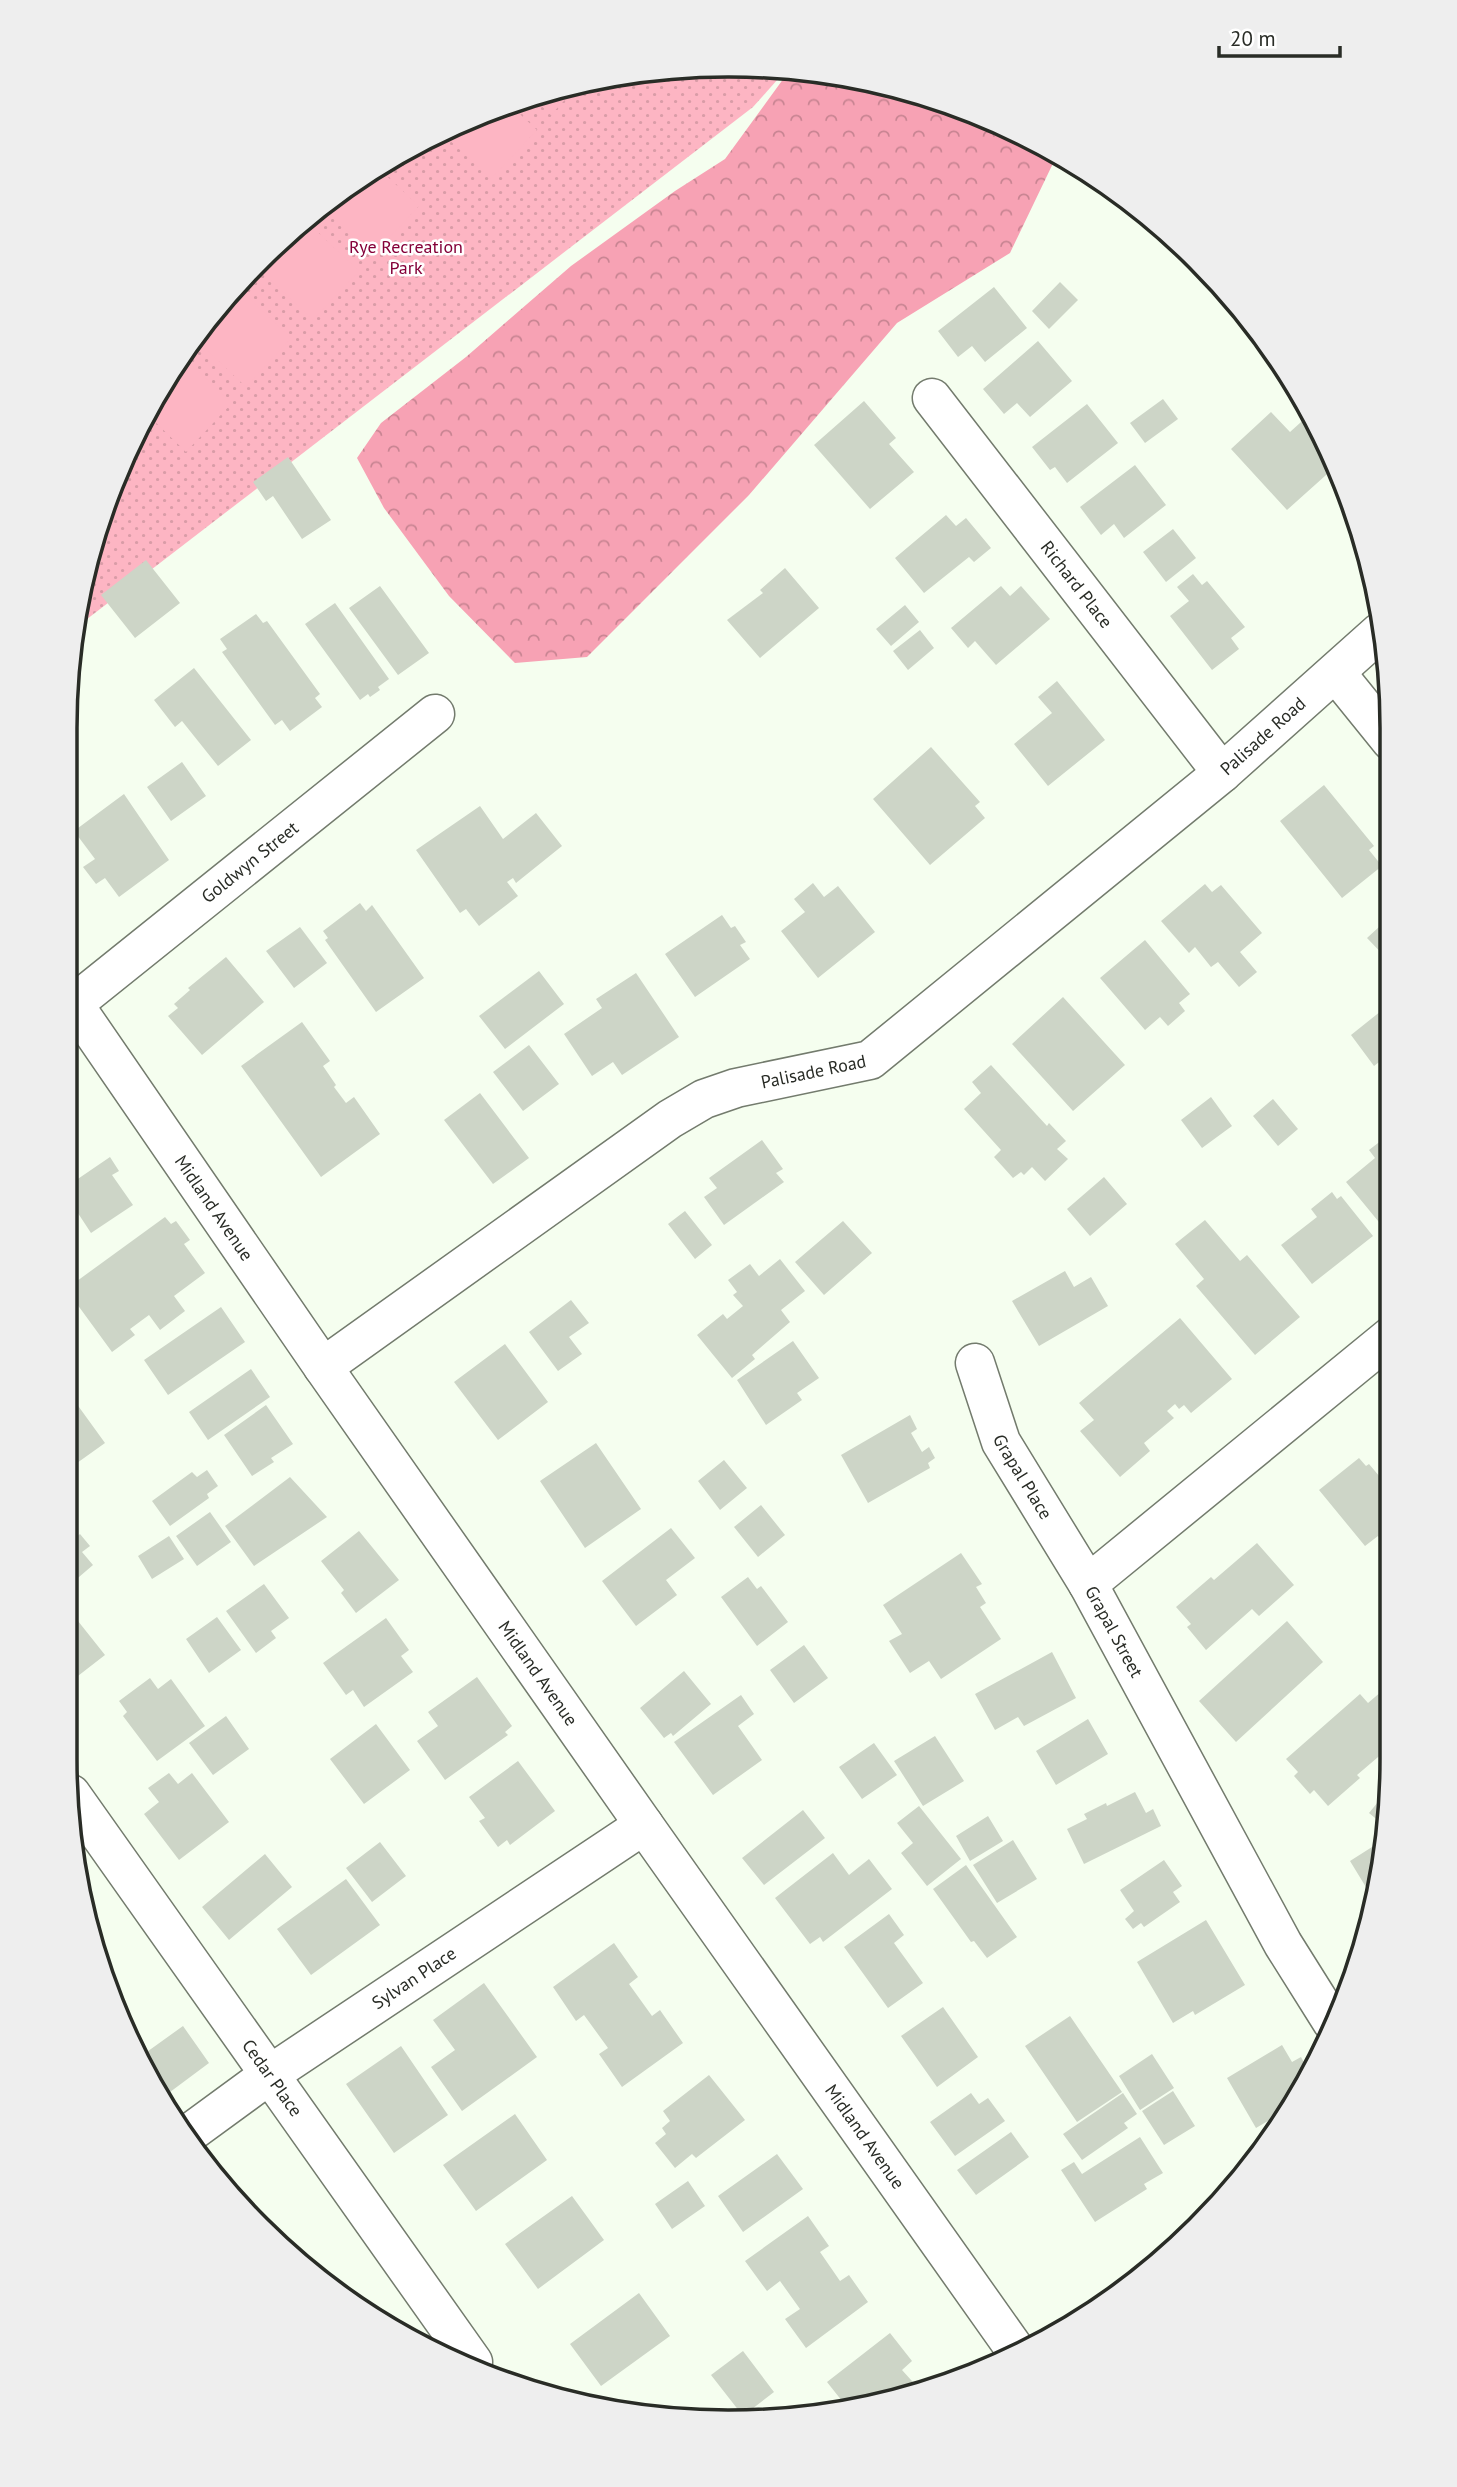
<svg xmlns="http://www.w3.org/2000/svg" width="1457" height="2487" font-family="'PT Sans',sans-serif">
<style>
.grass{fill:url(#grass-dots)}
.forest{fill:url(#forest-crowns)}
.garden{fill:#fdb5c3}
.building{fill:#cdd5c7}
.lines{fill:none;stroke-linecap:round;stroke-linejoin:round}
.minor-casing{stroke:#737b6d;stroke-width:41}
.tertiary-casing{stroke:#737b6d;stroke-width:41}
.minor{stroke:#fff;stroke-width:38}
.tertiary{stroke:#fff;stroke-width:38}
.labels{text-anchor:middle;stroke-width:5;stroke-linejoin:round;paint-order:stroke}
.park-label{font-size:18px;fill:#840039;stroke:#fff}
.street-label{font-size:18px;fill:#292c26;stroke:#fff}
.rim{fill:none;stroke:#292c26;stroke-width:3.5}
</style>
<defs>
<pattern id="grass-dots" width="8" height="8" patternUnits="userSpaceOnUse" patternTransform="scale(1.75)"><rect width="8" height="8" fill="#fdb5c3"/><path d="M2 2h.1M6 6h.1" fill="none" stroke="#d99ca7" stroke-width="1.8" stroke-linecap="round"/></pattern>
<pattern id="forest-crowns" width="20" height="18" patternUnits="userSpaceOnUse" patternTransform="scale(1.75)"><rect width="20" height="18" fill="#f7a2b4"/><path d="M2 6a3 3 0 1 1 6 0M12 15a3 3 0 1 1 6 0" fill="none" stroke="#c88492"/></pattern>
</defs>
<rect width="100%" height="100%" fill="#f5feef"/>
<path class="grass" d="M728,65L786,70L753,107L78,626L100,515L176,360L259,259L359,177L474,115L599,78Z"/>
<path class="forest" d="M789,71L858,77L982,115L1057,155L1010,253L897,323L749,495L587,657L515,663L449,596L384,508L357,458L381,423L466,357L571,266L675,191L725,159Z"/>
<path class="garden" d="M580,83L551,115L533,98Z
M510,105L537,130L491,179L442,133L474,115Z
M377,167L419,206L373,255L322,207L359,177Z
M306,221L359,271L313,320L255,265Z
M237,287L291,338L246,387L194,338Z
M181,355L232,403L186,452L149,416Z"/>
<path class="building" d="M1060,282L1078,300L1049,329L1032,311Z
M994,287L1027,328L985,362L972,346L958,357L938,331Z
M1038,341L1072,381L1030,417L1017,403L1004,414L983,389Z
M1163,399L1178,419L1145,443L1130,423Z
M864,401L896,438L889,444L914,472L870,509L814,445Z
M1087,404L1118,443L1067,483L1055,467L1050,470L1032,447Z
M1271,412L1290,432L1311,413L1335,467L1287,510L1231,449Z
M288,457L331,520L302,539L273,496L266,501L253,482Z
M1135,465L1166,505L1124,538L1114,524L1101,535L1080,507Z
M946,515L956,526L966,518L991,548L974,562L969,557L924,593L895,558Z
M1173,529L1196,558L1166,582L1143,552Z
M146,560L180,603L135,638L101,595Z
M785,568L819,608L760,658L727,620L763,593L760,590Z
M1193,574L1202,585L1207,581L1245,627L1231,638L1239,649L1212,670L1170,616L1189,601L1177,587Z
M380,586L429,653L398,675L349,608Z
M1001,586L1010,596L1021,586L1050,619L996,665L975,641L968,648L951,628Z
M335,603L389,679L378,687L380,690L370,697L368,694L360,700L305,624Z
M905,605L919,622L891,646L876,629Z
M256,614L263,623L267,621L320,694L315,698L322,707L290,731L282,720L275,725L222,652L227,649L220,639Z
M920,630L934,648L908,670L893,651Z
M194,668L251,740L218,766L182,721L175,727L154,700Z
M1057,681L1105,740L1048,786L1014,744L1052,713L1038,697Z
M66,687L77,702L66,710Z
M931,747L980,802L975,806L985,818L930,865L873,799Z
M182,762L206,796L171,821L147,787Z
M1324,785L1374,846L1369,850L1382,866L1342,898L1280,821Z
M124,794L169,860L119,897L105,878L96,884L83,867L95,859L74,831Z
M480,806L503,839L536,813L562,846L516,883L513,878L507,882L518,896L479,926L466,909L460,913L416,850Z
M813,883L824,897L838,886L875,932L818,978L781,931L805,912L794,899Z
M1205,884L1212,892L1221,885L1262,933L1240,952L1257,972L1239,987L1218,962L1211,967L1195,947L1189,953L1161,921Z
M360,903L366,911L372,905L424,978L376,1012L325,940L328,938L323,931Z
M722,915L731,928L735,926L746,942L740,945L750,959L695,997L665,954Z
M1391,916V963L1367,938Z
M300,927L327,963L294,988L266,951Z
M1145,940L1190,994L1179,1003L1185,1011L1168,1026L1160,1017L1145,1030L1100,978Z
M226,957L264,1002L202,1055L168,1016L178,1008L174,1004L190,990L188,988Z
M539,971L564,1004L505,1049L479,1016Z
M636,973L679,1037L622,1075L613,1062L592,1076L564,1034L602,1008L596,999Z
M1063,997L1125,1065L1073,1111L1012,1044Z
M1381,1011L1391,1024V1053L1374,1066L1351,1035Z
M302,1022L330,1061L323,1066L336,1085L334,1087L346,1103L354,1097L380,1134L321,1177L241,1066Z
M529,1045L559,1084L523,1111L493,1072Z
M991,1065L1047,1126L1049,1123L1066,1141L1057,1149L1068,1159L1045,1181L1032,1167L1024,1175L1021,1172L1013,1178L994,1157L1001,1150L964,1109L981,1093L972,1082Z
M480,1093L529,1158L493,1184L444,1120Z
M1211,1097L1232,1126L1202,1148L1181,1120Z
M1273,1099L1298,1129L1278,1146L1253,1116Z
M1391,1133V1221L1383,1227L1346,1182L1375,1158L1369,1150Z
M762,1140L783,1169L776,1173L784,1182L724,1225L704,1197L717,1188L709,1178Z
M66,1144L75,1158L66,1165Z
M110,1157L119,1171L112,1175L133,1205L91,1233L66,1195V1187Z
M1104,1177L1127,1204L1090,1236L1067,1209Z
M1332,1192L1337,1199L1341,1196L1373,1236L1312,1284L1281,1245L1317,1217L1311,1209Z
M685,1211L712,1245L695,1259L668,1224Z
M165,1217L171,1224L176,1221L190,1240L184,1244L205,1273L174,1296L185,1311L160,1330L149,1315L130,1329L135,1335L112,1352L66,1289Z
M1205,1220L1240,1261L1247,1255L1300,1317L1255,1355L1196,1286L1204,1279L1175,1244Z
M843,1221L872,1253L824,1295L795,1262Z
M780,1259L805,1291L781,1310L790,1322L752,1355L755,1359L732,1378L697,1335L723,1314L727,1319L743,1306L733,1295L737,1292L728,1280L750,1264L759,1276Z
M1065,1271L1074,1287L1091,1277L1108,1306L1039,1346L1012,1301Z
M571,1300L589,1323L569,1337L582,1354L558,1371L529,1332Z
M221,1307L245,1342L168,1395L144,1360Z
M1180,1318L1232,1379L1191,1413L1184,1405L1179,1409L1175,1404L1167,1411L1174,1418L1144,1443L1150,1451L1120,1477L1080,1431L1094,1420L1079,1403Z
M793,1341L819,1378L797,1393L802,1400L766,1425L737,1380Z
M505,1344L548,1402L498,1440L454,1382Z
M251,1369L270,1397L208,1440L189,1412Z
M71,1396L105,1443L70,1468L65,1462V1401Z
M266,1405L293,1444L271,1458L274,1462L252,1476L224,1435Z
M910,1415L917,1429L911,1433L922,1452L929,1447L935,1458L928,1463L930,1468L868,1503L841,1455Z
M596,1443L641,1509L585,1548L540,1481Z
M1359,1458L1366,1466L1369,1464L1391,1490V1552L1378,1536L1365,1546L1319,1490Z
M724,1460L747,1488L720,1510L698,1481Z
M207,1470L218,1486L207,1494L209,1498L170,1526L152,1501L192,1472L197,1477Z
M290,1477L327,1517L254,1566L225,1526Z
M761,1505L785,1535L758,1557L734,1527Z
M210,1512L231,1542L197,1566L176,1536Z
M671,1528L695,1558L666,1580L677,1595L636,1626L602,1581Z
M65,1529L74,1539L80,1534L90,1546L82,1552L93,1565L65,1589Z
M359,1531L399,1580L356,1613L341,1593L344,1590L321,1561Z
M169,1536L184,1559L152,1579L138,1556Z
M1257,1543L1294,1585L1259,1616L1252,1609L1206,1650L1187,1627L1191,1624L1176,1607L1211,1577L1214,1580Z
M961,1553L982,1584L976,1587L986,1603L980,1607L1001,1639L941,1679L929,1661L910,1673L889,1641L902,1634L883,1605Z
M748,1577L757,1589L761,1586L788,1622L757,1646L721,1597Z
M264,1584L289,1618L271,1631L276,1638L256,1653L226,1611Z
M74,1616L105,1655L65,1686V1624Z
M217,1617L241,1650L209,1673L186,1639Z
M386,1618L409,1650L401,1656L413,1672L364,1707L353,1690L346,1695L323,1663Z
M1287,1621L1323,1662L1236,1742L1199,1701Z
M804,1645L828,1678L794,1703L770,1670Z
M1052,1652L1076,1698L1024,1726L1018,1717L995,1730L975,1694Z
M684,1671L711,1704L673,1736L671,1733L664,1738L640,1708Z
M477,1677L512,1726L505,1732L508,1735L445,1780L417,1741L438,1726L428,1712Z
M150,1678L158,1689L171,1679L205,1726L157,1761L123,1716L127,1712L119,1701Z
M1389,1685L1391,1688V1746L1357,1775L1360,1778L1328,1806L1314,1790L1310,1794L1294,1776L1298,1772L1286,1759L1360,1694L1368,1703Z
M741,1695L754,1714L738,1726L762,1760L713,1795L674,1742Z
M226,1716L249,1749L213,1775L189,1743Z
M1088,1719L1108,1754L1056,1785L1036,1751Z
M376,1724L410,1770L364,1804L330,1759Z
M935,1736L964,1781L923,1806L894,1761Z
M874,1743L897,1775L862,1799L839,1767Z
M518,1761L555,1811L510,1845L507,1840L498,1847L479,1821L485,1818L469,1797Z
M169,1773L178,1784L192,1773L229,1822L179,1860L144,1814L159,1802L148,1788Z
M1391,1786V1802L1386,1827L1369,1813Z
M1135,1792L1146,1813L1153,1809L1161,1826L1084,1864L1067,1829L1087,1819L1084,1814L1106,1803L1107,1806Z
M919,1806L961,1859L927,1886L901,1853L913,1843L897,1823Z
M803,1810L825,1838L764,1885L742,1858Z
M988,1816L1003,1841L970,1861L956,1836Z
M1013,1840L1037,1879L997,1903L973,1865Z
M1383,1840L1376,1876L1372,1897L1350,1861Z
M380,1842L406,1876L372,1902L346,1868Z
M833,1853L849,1875L869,1859L892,1889L823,1942L820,1937L810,1944L775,1898Z
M265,1854L292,1887L229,1940L202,1907Z
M1164,1860L1182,1886L1173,1892L1180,1902L1144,1927L1141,1923L1133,1929L1125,1919L1134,1911L1120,1890Z
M966,1865L1017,1937L987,1958L974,1941L971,1942L933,1889Z
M346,1879L380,1925L311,1975L277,1929Z
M889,1914L904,1935L894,1943L923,1983L888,2008L844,1947Z
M1206,1920L1245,1985L1195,2015L1193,2011L1173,2023L1137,1962Z
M614,1943L638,1977L629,1984L652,2016L660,2010L683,2043L622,2087L599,2054L608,2048L584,2015L576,2021L553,1987Z
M484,1983L537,2057L462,2111L431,2067L455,2050L433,2020Z
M943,2007L978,2057L937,2087L901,2036Z
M1070,2016L1122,2092L1077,2122L1025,2046Z
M183,2026L209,2063L166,2095L144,2054Z
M1282,2045L1292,2062L1301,2057L1308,2070L1300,2075L1304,2080L1290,2108L1256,2128L1227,2078Z
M401,2046L448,2115L394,2153L346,2084Z
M1152,2054L1174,2088L1140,2110L1119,2076Z
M709,2075L745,2120L696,2158L692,2154L675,2168L655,2143L666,2134L662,2128L670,2121L663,2111Z
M1173,2091L1195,2126L1164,2145L1142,2111Z
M971,2093L979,2104L988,2098L1005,2121L955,2156L930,2122Z
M1123,2093L1137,2114L1124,2123L1128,2128L1082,2160L1063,2134Z
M515,2114L547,2160L476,2211L443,2165Z
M1011,2132L1029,2157L976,2195L957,2170Z
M1140,2137L1163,2173L1144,2184L1147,2189L1095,2222L1061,2170L1074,2162L1082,2174Z
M777,2154L803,2189L743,2232L718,2196Z
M688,2181L705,2206L672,2229L655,2204Z
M233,2183L252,2207L251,2208L228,2187Z
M572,2196L604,2240L538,2289L505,2244Z
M808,2216L829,2246L820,2252L840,2281L849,2275L868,2302L806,2348L785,2319L800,2309L780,2281L767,2291L745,2261Z
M639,2293L670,2336L601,2386L570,2344Z
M890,2333L912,2361L902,2370L921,2391L866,2402L865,2400L860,2403L846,2406L827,2382Z
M743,2351L774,2392L743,2416L711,2375Z"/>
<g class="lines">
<g class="minor-casing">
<g id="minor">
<path id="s1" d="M932,398L1222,773"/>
<path d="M1336,673L1391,741"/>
<path id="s2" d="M66,1010L435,714"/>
<path id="s3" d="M975,1363L1001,1442L1088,1584L1283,1944L1332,2022"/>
<path id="s4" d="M323,1367L670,1119L704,1099L736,1088L870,1060L1222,773L1380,632"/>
<path d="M1088,1584L1391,1336"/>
<path id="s5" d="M71,1794L473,2362"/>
<path id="s6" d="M187,2135L269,2075L644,1825"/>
</g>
</g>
<g class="tertiary-casing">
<g id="tertiary">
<path id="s7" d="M66,993L323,1367L644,1825L1014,2348"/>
</g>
</g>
<use href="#minor" class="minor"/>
<use href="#tertiary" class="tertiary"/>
</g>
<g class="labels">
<g class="park-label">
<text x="406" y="253">Rye Recreation<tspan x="406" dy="21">Park</tspan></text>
</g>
<g class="street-label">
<text dy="6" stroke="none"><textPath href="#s1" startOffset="236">Richard Place</textPath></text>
<text dy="6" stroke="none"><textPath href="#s4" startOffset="1146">Palisade Road</textPath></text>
<text dy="6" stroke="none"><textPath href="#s2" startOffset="236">Goldwyn Street</textPath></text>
<text dy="6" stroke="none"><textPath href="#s4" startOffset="579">Palisade Road</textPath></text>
<text dy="6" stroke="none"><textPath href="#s7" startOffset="261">Midland Avenue</textPath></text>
<text dy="6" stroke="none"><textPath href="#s3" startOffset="124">Grapal Place</textPath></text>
<text dy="6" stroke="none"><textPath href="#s3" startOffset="304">Grapal Street</textPath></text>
<text dy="6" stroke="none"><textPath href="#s7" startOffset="828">Midland Avenue</textPath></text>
<text dy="6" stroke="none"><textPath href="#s6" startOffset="276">Sylvan Place</textPath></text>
<text dy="6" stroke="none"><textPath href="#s5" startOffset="348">Cedar Place</textPath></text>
<text dy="6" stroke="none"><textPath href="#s7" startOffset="1395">Midland Avenue</textPath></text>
</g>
</g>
<path d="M0 0H1457V2487H0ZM728 77H729A651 651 0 0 1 1380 728V1759A651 651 0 0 1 729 2410H728A651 651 0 0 1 77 1759V728A651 651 0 0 1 728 77Z" fill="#eee" fill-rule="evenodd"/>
<path class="rim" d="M728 77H729A651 651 0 0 1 1380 728V1759A651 651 0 0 1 729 2410H728A651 651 0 0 1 77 1759V728A651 651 0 0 1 728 77Z"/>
<path d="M1219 46v10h121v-10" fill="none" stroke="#292c26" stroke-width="3.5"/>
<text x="1230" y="46" font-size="21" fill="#292c26" stroke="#ffffff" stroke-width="5" paint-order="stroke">20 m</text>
</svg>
